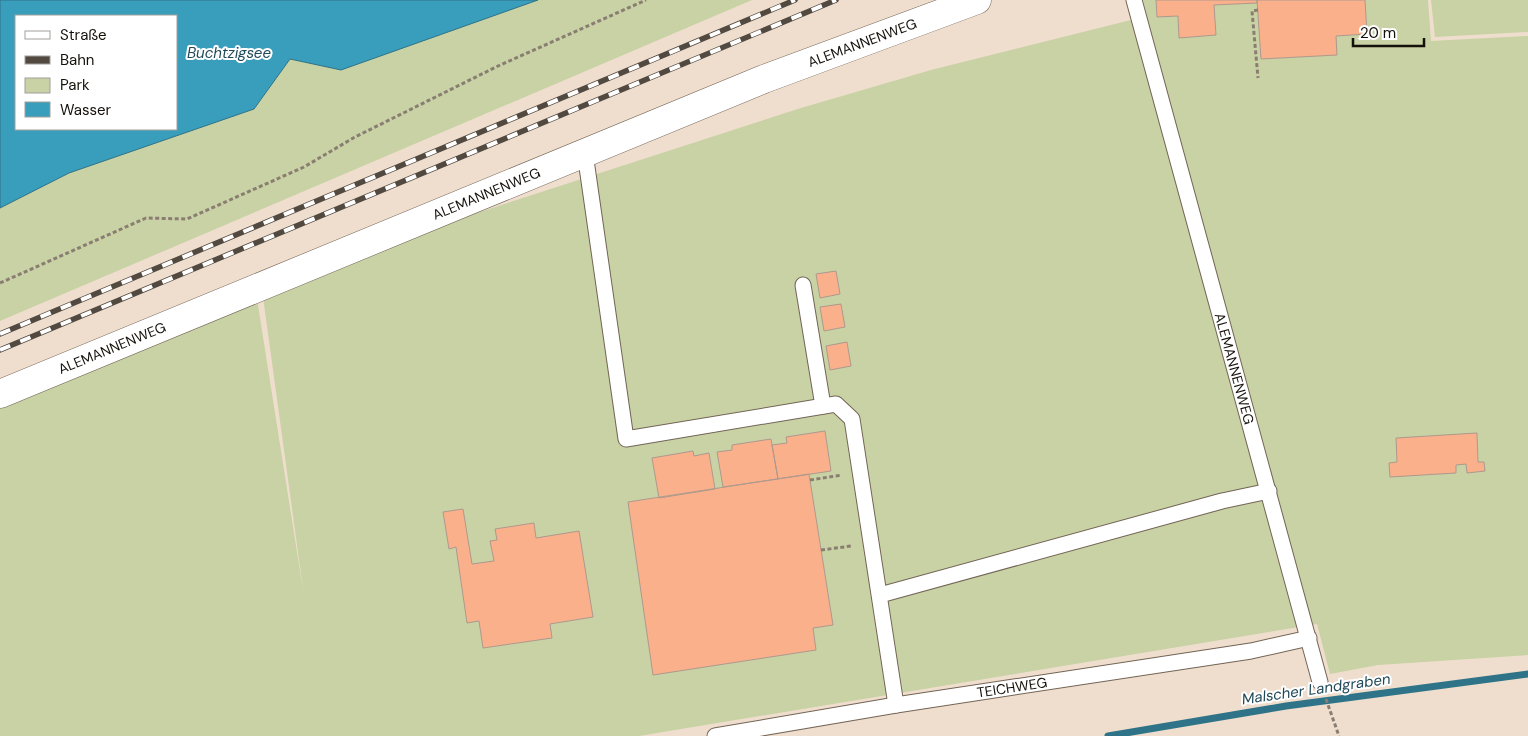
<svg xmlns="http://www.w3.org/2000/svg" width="1528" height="736" font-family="'DM Sans',sans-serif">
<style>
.green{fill:#c8d2a4}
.water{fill:#399dbc;stroke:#2e7387;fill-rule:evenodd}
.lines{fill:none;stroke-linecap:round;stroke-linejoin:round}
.stream{stroke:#2e7387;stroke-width:7}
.building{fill:#fab08a;stroke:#ae998e}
.lane-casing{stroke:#736456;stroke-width:17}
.street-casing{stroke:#736456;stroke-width:29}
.path{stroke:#8a7e72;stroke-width:3;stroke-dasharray:4 2.5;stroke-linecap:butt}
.lane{stroke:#fff;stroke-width:15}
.street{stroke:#fff;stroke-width:28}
.rail-casing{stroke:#524a41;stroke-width:5.5}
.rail{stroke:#fff;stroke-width:4;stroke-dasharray:11;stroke-linecap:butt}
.labels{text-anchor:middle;stroke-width:4;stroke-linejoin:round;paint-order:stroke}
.street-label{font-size:14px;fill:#15100a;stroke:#fff}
.water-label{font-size:15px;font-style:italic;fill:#1f4958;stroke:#fff}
</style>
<rect width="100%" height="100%" fill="#efdecd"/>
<path class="green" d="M538,0H752L0,321V208L69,173L254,109L290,59L341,70Z
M1143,0H1428L1431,41L1528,36V655L1378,665L1330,674L1317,624L639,736H0V400L257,299L304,596L263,297L427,229L801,108L931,70L1147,16Z
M1431,0H1528V32L1435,37Z"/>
<path class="water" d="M0,0H538L341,70L290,59L254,109L69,173L0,208ZM16,16H176V129H16Z"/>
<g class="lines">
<path class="stream" d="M1108,736L1286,706L1528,674"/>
</g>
<path class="building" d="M1156,0H1257V3L1214,5L1216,35L1179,38L1178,16L1157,17Z
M1257,0H1365L1367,34L1336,36L1337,55L1261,59Z
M836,271L840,294L820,298L816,274Z
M841,304L845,327L824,331L820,307Z
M847,342L851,366L830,370L826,346Z
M825,431L831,471L778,479L772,445L787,443L786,437Z
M1477,433L1478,462H1484L1485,471L1467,473L1466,464L1456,465V473L1390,477L1389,463L1397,462L1396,438Z
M771,439L778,479L723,487L717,452L732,450V445Z
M693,451L694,456L709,453L715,489L659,498L652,458Z
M809,474L833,625L813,628L816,650L653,675L628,502Z
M463,509L472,564L494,561L490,541L497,540L495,529L534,523L536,538L579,531L593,617L550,624L552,638L483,648L479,621L467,623L456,547L449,549L443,512Z"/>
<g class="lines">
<g class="lane-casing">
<g id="lane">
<path id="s1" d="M1134,0L1320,682"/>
<path d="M585,153L626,439L836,404L852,419L896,705"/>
<path d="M803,285L823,406"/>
<path d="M880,595L1222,501L1269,491"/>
<path id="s2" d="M715,736L896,705L1251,651L1309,638"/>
</g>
</g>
<g class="street-casing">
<g id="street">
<path id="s3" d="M0,394L764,79L977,0"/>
</g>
</g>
<path class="path" d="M1258,10L1252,11L1258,78
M0,283L146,218L187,219L304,167L355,137L498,66L646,0
M810,480L842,475
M821,550L851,546
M1326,699L1339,736"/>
<use href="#lane" class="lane"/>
<use href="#street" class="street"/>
<g class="rail-casing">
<path id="rail" d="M0,334L795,0
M0,350L836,0"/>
</g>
<use href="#rail" class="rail"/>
</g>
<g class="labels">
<g class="street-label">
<text dy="5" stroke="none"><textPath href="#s3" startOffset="931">ALEMANNENWEG</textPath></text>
<text dy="5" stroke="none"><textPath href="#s3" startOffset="526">ALEMANNENWEG</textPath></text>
<text dy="5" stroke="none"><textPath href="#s3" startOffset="121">ALEMANNENWEG</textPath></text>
<text dy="5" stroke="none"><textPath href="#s1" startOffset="382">ALEMANNENWEG</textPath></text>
<text dy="5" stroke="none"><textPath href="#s2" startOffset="301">TEICHWEG</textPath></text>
</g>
<g class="water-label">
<text x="229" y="58">Buchtzigsee</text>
<text transform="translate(1316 689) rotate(-8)" y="5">Malscher Landgraben</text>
</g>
</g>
<rect x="15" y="15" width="162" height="115" fill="#ffffff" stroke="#a19f9d"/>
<rect x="25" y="31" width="25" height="8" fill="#ffffff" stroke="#a19f9d"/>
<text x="60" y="40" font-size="15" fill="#15100a">Straße</text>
<rect x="25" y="56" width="25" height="8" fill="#524a41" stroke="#a19f9d"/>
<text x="60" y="65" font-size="15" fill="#15100a">Bahn</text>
<rect x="25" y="78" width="25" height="15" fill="#c8d2a4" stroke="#a19f9d"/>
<text x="60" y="90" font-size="15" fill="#15100a">Park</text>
<rect x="25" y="102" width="25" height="15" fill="#399dbc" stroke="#a19f9d"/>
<text x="60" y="115" font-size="15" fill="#15100a">Wasser</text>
<path d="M1353 38v8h71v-8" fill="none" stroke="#15100a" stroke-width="2.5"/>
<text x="1360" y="38" font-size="15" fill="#15100a" stroke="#ffffff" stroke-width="4" paint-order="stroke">20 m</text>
</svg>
